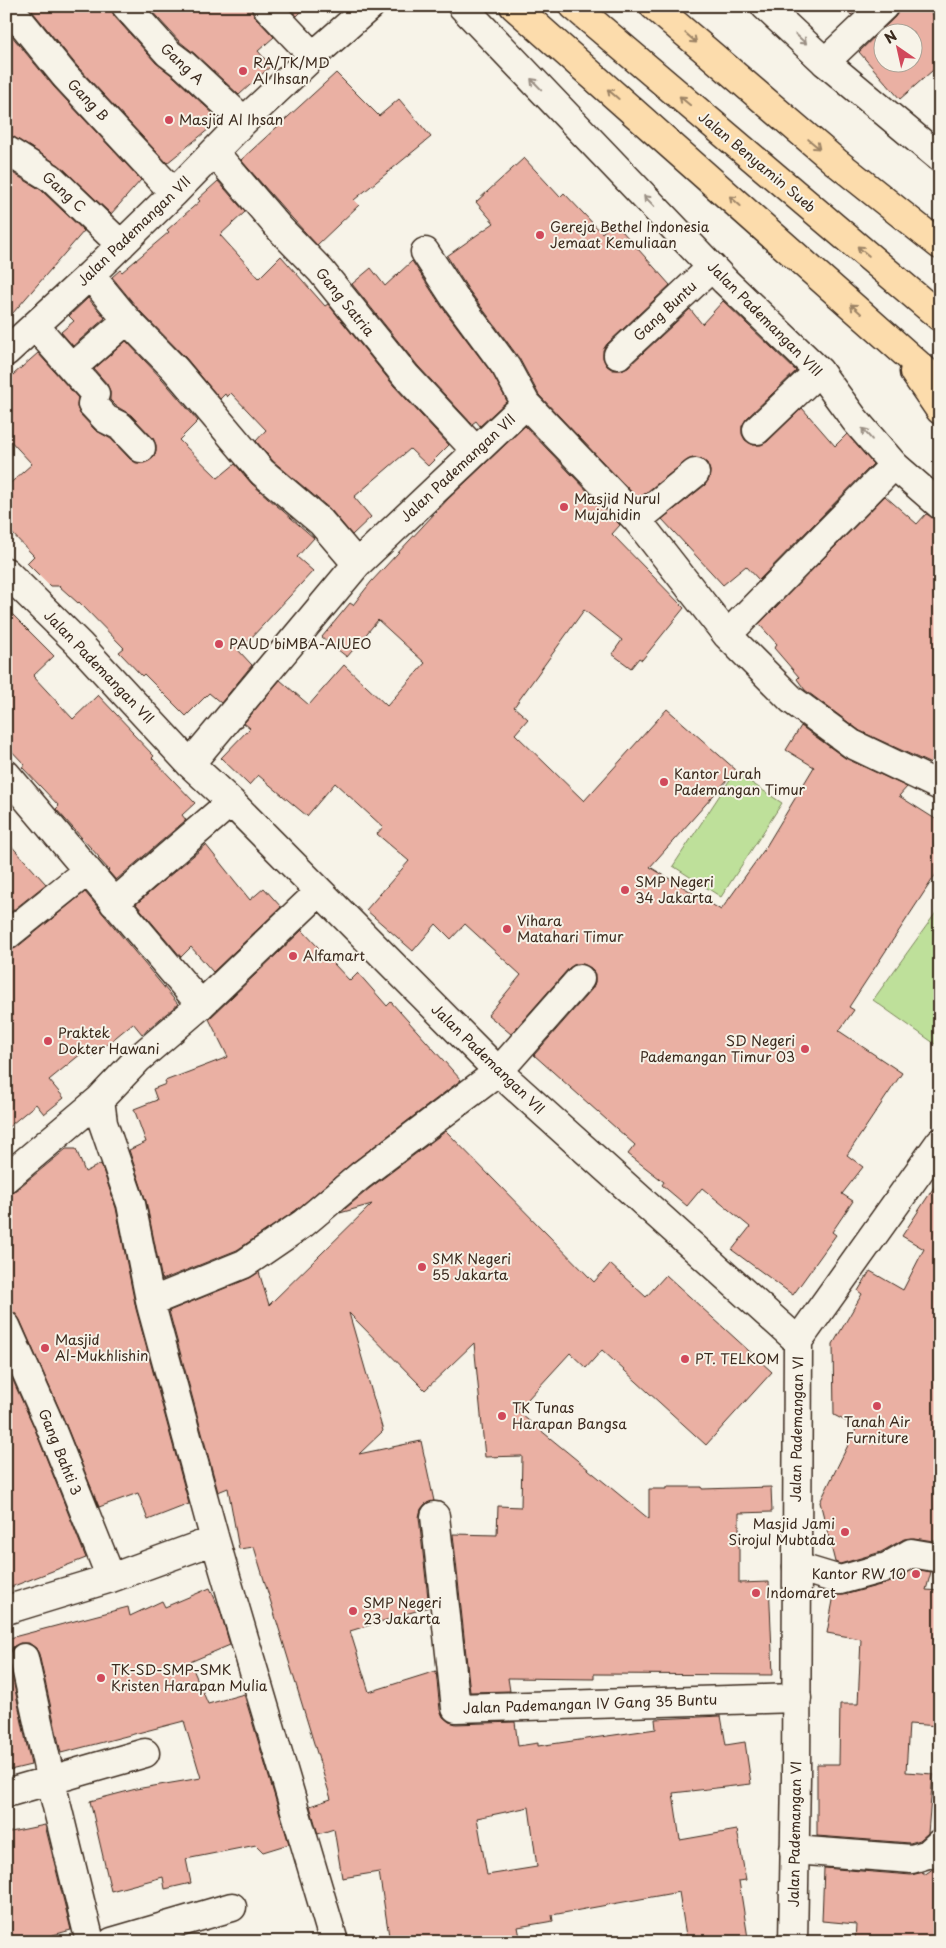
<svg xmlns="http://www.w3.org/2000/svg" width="946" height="1948" font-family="'Playpen Sans',sans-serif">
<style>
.pitch{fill:#bee09a;stroke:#7c855c}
.building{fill:#eab0a3;stroke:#3b2a1e;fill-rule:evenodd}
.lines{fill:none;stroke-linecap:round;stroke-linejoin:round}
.street-casing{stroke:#3b2a1e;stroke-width:31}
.secondary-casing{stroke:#3b2a1e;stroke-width:31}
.primary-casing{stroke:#3b2a1e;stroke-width:31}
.highway-casing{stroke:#3b2a1e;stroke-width:31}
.street{stroke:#f7f3e8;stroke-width:28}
.secondary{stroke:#f7f3e8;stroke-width:28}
.primary{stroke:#fcdcac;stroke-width:28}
.highway{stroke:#fcdcac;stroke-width:28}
.oneway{stroke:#9c8365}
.oneway2{stroke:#998e83}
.poi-dot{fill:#d1495b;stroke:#f7f3e8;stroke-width:2}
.labels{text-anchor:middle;stroke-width:4;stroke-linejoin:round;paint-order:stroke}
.poi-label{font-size:14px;fill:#3b2a1e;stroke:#f7f3e8;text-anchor:start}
.street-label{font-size:14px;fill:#3b2a1e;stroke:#f7f3e8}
</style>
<rect width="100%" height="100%" fill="#f7f3e8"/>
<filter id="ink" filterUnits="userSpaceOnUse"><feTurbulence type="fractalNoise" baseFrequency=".02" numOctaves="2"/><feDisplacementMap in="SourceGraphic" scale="10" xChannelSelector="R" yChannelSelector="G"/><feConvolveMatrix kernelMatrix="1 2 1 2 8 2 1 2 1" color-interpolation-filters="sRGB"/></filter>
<g filter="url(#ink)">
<path class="pitch" d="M735,772L782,803L721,897L673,866Z
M940,907V1044L938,1046L873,1000Z"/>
<path class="building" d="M28,6H111L114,16L156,63L174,77L220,120L167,163L77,66Z
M147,6H251L255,17L274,37L258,51L271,66L239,95L195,54L179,41Z
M288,6H307L297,16Z
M844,6H861L851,15Z
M899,6H925L940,22V64L900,99L859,52L895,17L899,11ZM884,32H914V62H884Z
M6,29L54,87L141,180L111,214L59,165L14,137L6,134Z
M336,73L379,116L399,99L431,137L354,200L359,205L317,245L292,218L241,160Z
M524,158L560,197L564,193L602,233L614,222L670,285L607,344L603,350V358L607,366L613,370H621L628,367L690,309L702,324L723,301L796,371L746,419L742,426V434L745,440L753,445H761L767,442L802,408L835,446L847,434L873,464L759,580L746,566L723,585L662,519L705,485L709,479L710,471L707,463L701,459L693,458L686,461L638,499L539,395L519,358L468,289L447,256L494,223L476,202Z
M6,169L41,190L84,231L6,321Z
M218,181L245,212L220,235L259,278L281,256L325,306L328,304L394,386L449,445L428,466L410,449L354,497L371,517L352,535L331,510L273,461L256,441L266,430L231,393L227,397L225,394L220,399L186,358L139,310L112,277L120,270L122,272L169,232L167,230L200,201L198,199Z
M412,261L442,307L493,375L507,401L480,426L476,421L472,424L418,366L352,284L371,268L385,286Z
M88,298L105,318L73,346L61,332L74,321L69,316Z
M126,341L163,380L198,421L179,440L218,478L235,464L252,484L314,538L297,557L313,571L239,651L252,665L221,703L209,693L186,716L144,674L142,676L119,652L124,648L79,602L78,603L59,586H50L27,563L34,556L6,527V487L32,464L6,436V381L38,353L78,398L77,407L80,414L95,430L111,439L130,459L136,463H144L152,459L156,452V445L153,438L131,415L116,406L110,400V391L107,384L94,369Z
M525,426L620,525L612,534L684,608L642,660L639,658L631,668L612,654L622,640L584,610L514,707L528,719L515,734L584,801L667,709L736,770L650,867L721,910L764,850L814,767L786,750L801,726L845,758L907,787L899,796L940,822V868L849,1007L854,1010L839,1031L902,1073L847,1155L863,1167L842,1194L853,1201L832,1232L836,1235L793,1295L732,1250L750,1227L702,1188L687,1206L662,1185L664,1182L628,1154L635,1145L534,1055L592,989L595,982V974L591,968L583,964H575L569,968L511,1034L488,1015L521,975L465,924L451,939L436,924L413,951L366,910L409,861L377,834L383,827L335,783L307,816L258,775L249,785L221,758L250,728L244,723L280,680L309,705L344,665L387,706L425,663L378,620L347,657L322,637L350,603L353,605L371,582L448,499Z
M885,496L917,524L926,514L940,520V752L929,763L860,731L805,690L797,679L799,677L774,648L777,644L759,624Z
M6,608L54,656L33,676L73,719L98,695L133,732L132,733L154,756L152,758L195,803L182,815L186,820L116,880L108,871L109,870L98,858L99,857L56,809L59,806L22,767L25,765L6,745Z
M6,840L46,884L6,916Z
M206,845L250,900L264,888L281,907L213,972L191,947L181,957L136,904Z
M85,892L178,1004L142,1034L133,1023L93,1056L87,1049L49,1080L64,1098L44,1114L36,1104L6,1129V951L16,948Z
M302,930L350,981L358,973L387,1006L391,1002L461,1080L351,1164L295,1211L237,1250L162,1280L146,1201L129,1150L146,1142L134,1109L157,1100L153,1089L166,1084L165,1081L228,1057L209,1019Z
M446,1131L594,1282L610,1264L646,1297L666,1275L772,1372L706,1445L602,1350L586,1368L570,1353L517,1411L649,1519V1489H667V1487H702V1489L771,1487L772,1512L739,1513V1583L769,1582L773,1675L594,1674V1679L508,1678L510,1691L470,1692L453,1534L497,1535L498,1506L521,1507L522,1456L485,1457L474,1343L425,1390L349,1313L383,1431L359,1454L421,1441L434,1501L425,1504L421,1509L419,1517L429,1607L350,1631L369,1692L436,1671L440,1710L443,1717L449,1722L456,1724L515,1722L518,1746L538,1743V1746L656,1729L655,1719L721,1716L726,1745L745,1742L751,1784L673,1793L680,1840L737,1830L746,1880L739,1881L748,1938L730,1942H687L679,1892L552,1915L553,1921L518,1927L521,1942H390L379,1872L342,1878L334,1829L318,1834L310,1806L331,1799L254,1547L239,1549L228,1488L218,1492L169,1311L250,1278L259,1272L269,1305L372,1204L340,1213L370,1188ZM529,1807L537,1867L487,1875L477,1818Z
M66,1149H76L85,1172L101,1164L116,1208L136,1309L189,1504L148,1520L138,1493L99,1507L62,1415L20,1320L15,1313L6,1311V1226L13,1223L6,1205V1193L16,1190Z
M940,1178V1542L914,1538L904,1539L881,1552L840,1564L835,1562L820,1502L857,1427L834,1415L833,1344L862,1294L858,1291L870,1271L903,1290L924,1249L902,1236Z
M6,1365L34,1427L86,1558L6,1589Z
M914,1569L931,1572L926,1590L940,1591V1726L909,1724L906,1772L933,1774L928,1833L920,1840L910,1843L817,1836V1764H839L840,1704H858L861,1639L827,1633L834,1595H844L891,1582Z
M210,1588L220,1610L230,1645L190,1662L208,1704L244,1694L289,1844L263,1852L256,1845L186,1859L191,1883L165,1889L163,1877L111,1891L90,1801L136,1789L201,1778L184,1721L61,1753L39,1654L36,1648L29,1643H20L14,1646L9,1653V1661L31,1765L6,1771V1639L128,1607L130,1616L162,1601L165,1607Z
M45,1825L71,1930L27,1942H6V1833Z
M940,1864V1942H855L856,1924L822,1921L824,1868L911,1875L924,1872V1875Z"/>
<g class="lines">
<g class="street-casing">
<path id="street" d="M8,6L65,76L174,193
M126,6L168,53L184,65L244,121
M266,6L313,56
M825,62L884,6
M6,150L51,178L121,245
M214,152L280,229L321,271L406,376L476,451
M425,252L455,298L506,367L526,404L637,520L727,635L792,700L852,744L940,786
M127,320L175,369L262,472L321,522L357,564
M35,326L95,394L92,404L106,419L120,426L141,448
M6,352L90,275L174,193L244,121L313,56L370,6
M618,355L712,267
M72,368L127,320L90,275
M757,430L819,371
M637,520L695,473
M6,572L80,645L190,764L231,802L502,1075L798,1341
M727,635L894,465
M190,764L357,564L526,404
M6,774L201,1005
M114,903L231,802
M6,936L87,871
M100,1099L103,1123L131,1204L151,1305L215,1540L334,1942
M6,1178L100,1099L138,1059L201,1005L319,892
M151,1305L160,1298L244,1264L304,1223L360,1176L498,1072L580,979
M6,1326L48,1421L111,1578
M435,1516L456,1708L797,1698
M797,1567L840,1580L887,1567L911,1553L940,1558
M6,1610L111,1578L215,1540
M24,1658L51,1782L90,1942
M6,1793L145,1753
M794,1850L912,1859L928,1854L940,1843
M112,1942L232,1907"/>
</g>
<g class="secondary-casing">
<path id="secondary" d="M462,6L725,281L819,371L855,420L894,465L940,505
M765,6L825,62L940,158
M793,1942L796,1776L798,1341L940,1142"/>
</g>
<g class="primary-casing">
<path id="primary" d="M574,6L940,317
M654,6L836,162L940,245"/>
</g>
<g class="highway-casing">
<path id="highway" d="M514,6L940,384
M914,372L940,410"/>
</g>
<use href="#street" class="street"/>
<use href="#secondary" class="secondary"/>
<use href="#primary" class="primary"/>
<use href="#highway" class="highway"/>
</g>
<defs><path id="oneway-shaft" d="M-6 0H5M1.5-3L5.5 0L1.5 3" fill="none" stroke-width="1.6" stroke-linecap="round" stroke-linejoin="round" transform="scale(1.25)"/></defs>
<g class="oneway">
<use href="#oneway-shaft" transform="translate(691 38) rotate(41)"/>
<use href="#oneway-shaft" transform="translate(613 94) rotate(-139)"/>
<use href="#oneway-shaft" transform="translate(685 101) rotate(-140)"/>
<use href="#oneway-shaft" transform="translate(814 144) rotate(40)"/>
<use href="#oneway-shaft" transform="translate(735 201) rotate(-138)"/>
<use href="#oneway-shaft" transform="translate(863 251) rotate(-140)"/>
<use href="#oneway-shaft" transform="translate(856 309) rotate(-138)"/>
</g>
<g class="oneway2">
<use href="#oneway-shaft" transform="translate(801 39) rotate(42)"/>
<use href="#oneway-shaft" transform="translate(536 84) rotate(-134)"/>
<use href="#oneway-shaft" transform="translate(649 201) rotate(-134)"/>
<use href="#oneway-shaft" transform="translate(867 434) rotate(-131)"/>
</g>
</g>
<g class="poi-dot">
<circle cx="243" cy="71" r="5"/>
<circle cx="169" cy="120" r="5"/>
<circle cx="540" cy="235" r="5"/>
<circle cx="564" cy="507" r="5"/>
<circle cx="219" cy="644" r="5"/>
<circle cx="664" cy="782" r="5"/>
<circle cx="625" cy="890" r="5"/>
<circle cx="507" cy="929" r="5"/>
<circle cx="293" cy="956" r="5"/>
<circle cx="48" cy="1041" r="5"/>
<circle cx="805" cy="1049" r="5"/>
<circle cx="422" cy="1267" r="5"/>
<circle cx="45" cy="1348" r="5"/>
<circle cx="685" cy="1359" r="5"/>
<circle cx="877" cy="1406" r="5"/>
<circle cx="502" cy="1416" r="5"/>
<circle cx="845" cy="1532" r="5"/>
<circle cx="916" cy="1574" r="5"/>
<circle cx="756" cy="1593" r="5"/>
<circle cx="353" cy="1611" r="5"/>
<circle cx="101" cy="1678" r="5"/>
</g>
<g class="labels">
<g class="poi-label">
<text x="253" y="68">RA/TK/MD<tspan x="253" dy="16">Al Ihsan</tspan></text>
<text x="179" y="125">Masjid Al Ihsan</text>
<text x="550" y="232">Gereja Bethel Indonesia<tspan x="550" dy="16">Jemaat Kemuliaan</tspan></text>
<text x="574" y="504">Masjid Nurul<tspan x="574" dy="16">Mujahidin</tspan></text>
<text x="229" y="649">PAUD biMBA-AIUEO</text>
<text x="674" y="779">Kantor Lurah<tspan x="674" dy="16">Pademangan Timur</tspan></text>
<text x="635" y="887">SMP Negeri<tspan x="635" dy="16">34 Jakarta</tspan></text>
<text x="517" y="926">Vihara<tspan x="517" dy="16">Matahari Timur</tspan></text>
<text x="303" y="961">Alfamart</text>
<text x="58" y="1038">Praktek<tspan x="58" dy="16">Dokter Hawani</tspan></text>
<text x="795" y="1046" text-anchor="end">SD Negeri<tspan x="795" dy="16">Pademangan Timur 03</tspan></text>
<text x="432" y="1264">SMK Negeri<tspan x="432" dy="16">55 Jakarta</tspan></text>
<text x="55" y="1345">Masjid<tspan x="55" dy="16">Al-Mukhlishin</tspan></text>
<text x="695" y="1364">PT. TELKOM</text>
<text x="512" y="1413">TK Tunas<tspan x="512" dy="16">Harapan Bangsa</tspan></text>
<text x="877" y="1427" text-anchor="middle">Tanah Air<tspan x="877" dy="16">Furniture</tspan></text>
<text x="835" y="1529" text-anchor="end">Masjid Jami<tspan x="835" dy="16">Sirojul Mubtada</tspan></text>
<text x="906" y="1579" text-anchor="end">Kantor RW 10</text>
<text x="766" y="1598">Indomaret</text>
<text x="363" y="1608">SMP Negeri<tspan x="363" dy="16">23 Jakarta</tspan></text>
<text x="111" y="1675">TK-SD-SMP-SMK<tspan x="111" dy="16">Kristen Harapan Mulia</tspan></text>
</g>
<g class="street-label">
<text transform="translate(182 64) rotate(43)" y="5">Gang A</text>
<text transform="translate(88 100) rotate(46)" y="5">Gang B</text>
<text transform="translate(757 162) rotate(40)" y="5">Jalan Benyamin Sueb</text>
<text transform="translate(64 192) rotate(42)" y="5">Gang C</text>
<text transform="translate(134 231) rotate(-44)" y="5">Jalan Pademangan VII</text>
<text transform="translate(345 302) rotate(51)" y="5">Gang Satria</text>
<text transform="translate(665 311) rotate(-43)" y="5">Gang Buntu</text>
<text transform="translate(765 319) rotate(45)" y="5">Jalan Pademangan VIII</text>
<text transform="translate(458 468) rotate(-43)" y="5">Jalan Pademangan VII</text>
<text transform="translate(99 667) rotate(46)" y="5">Jalan Pademangan VII</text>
<text transform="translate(488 1059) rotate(44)" y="5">Jalan Pademangan VII</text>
<text transform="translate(797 1429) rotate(-89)" y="5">Jalan Pademangan VI</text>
<text transform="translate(60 1452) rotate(68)" y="5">Gang Bahti 3</text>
<text transform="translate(590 1704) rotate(-2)" y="5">Jalan Pademangan IV Gang 35 Buntu</text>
<text transform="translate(795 1834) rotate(-89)" y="5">Jalan Pademangan VI</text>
</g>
</g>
<rect width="946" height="1948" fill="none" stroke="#f7f3e8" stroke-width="25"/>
<rect x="12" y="12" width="921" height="1923" fill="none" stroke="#3b2a1e" stroke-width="2" filter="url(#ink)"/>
<g transform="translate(898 48) rotate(326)"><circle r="24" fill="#f7f3e8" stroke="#aca397"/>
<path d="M0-4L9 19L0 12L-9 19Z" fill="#d1495b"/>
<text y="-8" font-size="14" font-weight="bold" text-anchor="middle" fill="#3b2a1e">N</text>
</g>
</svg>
